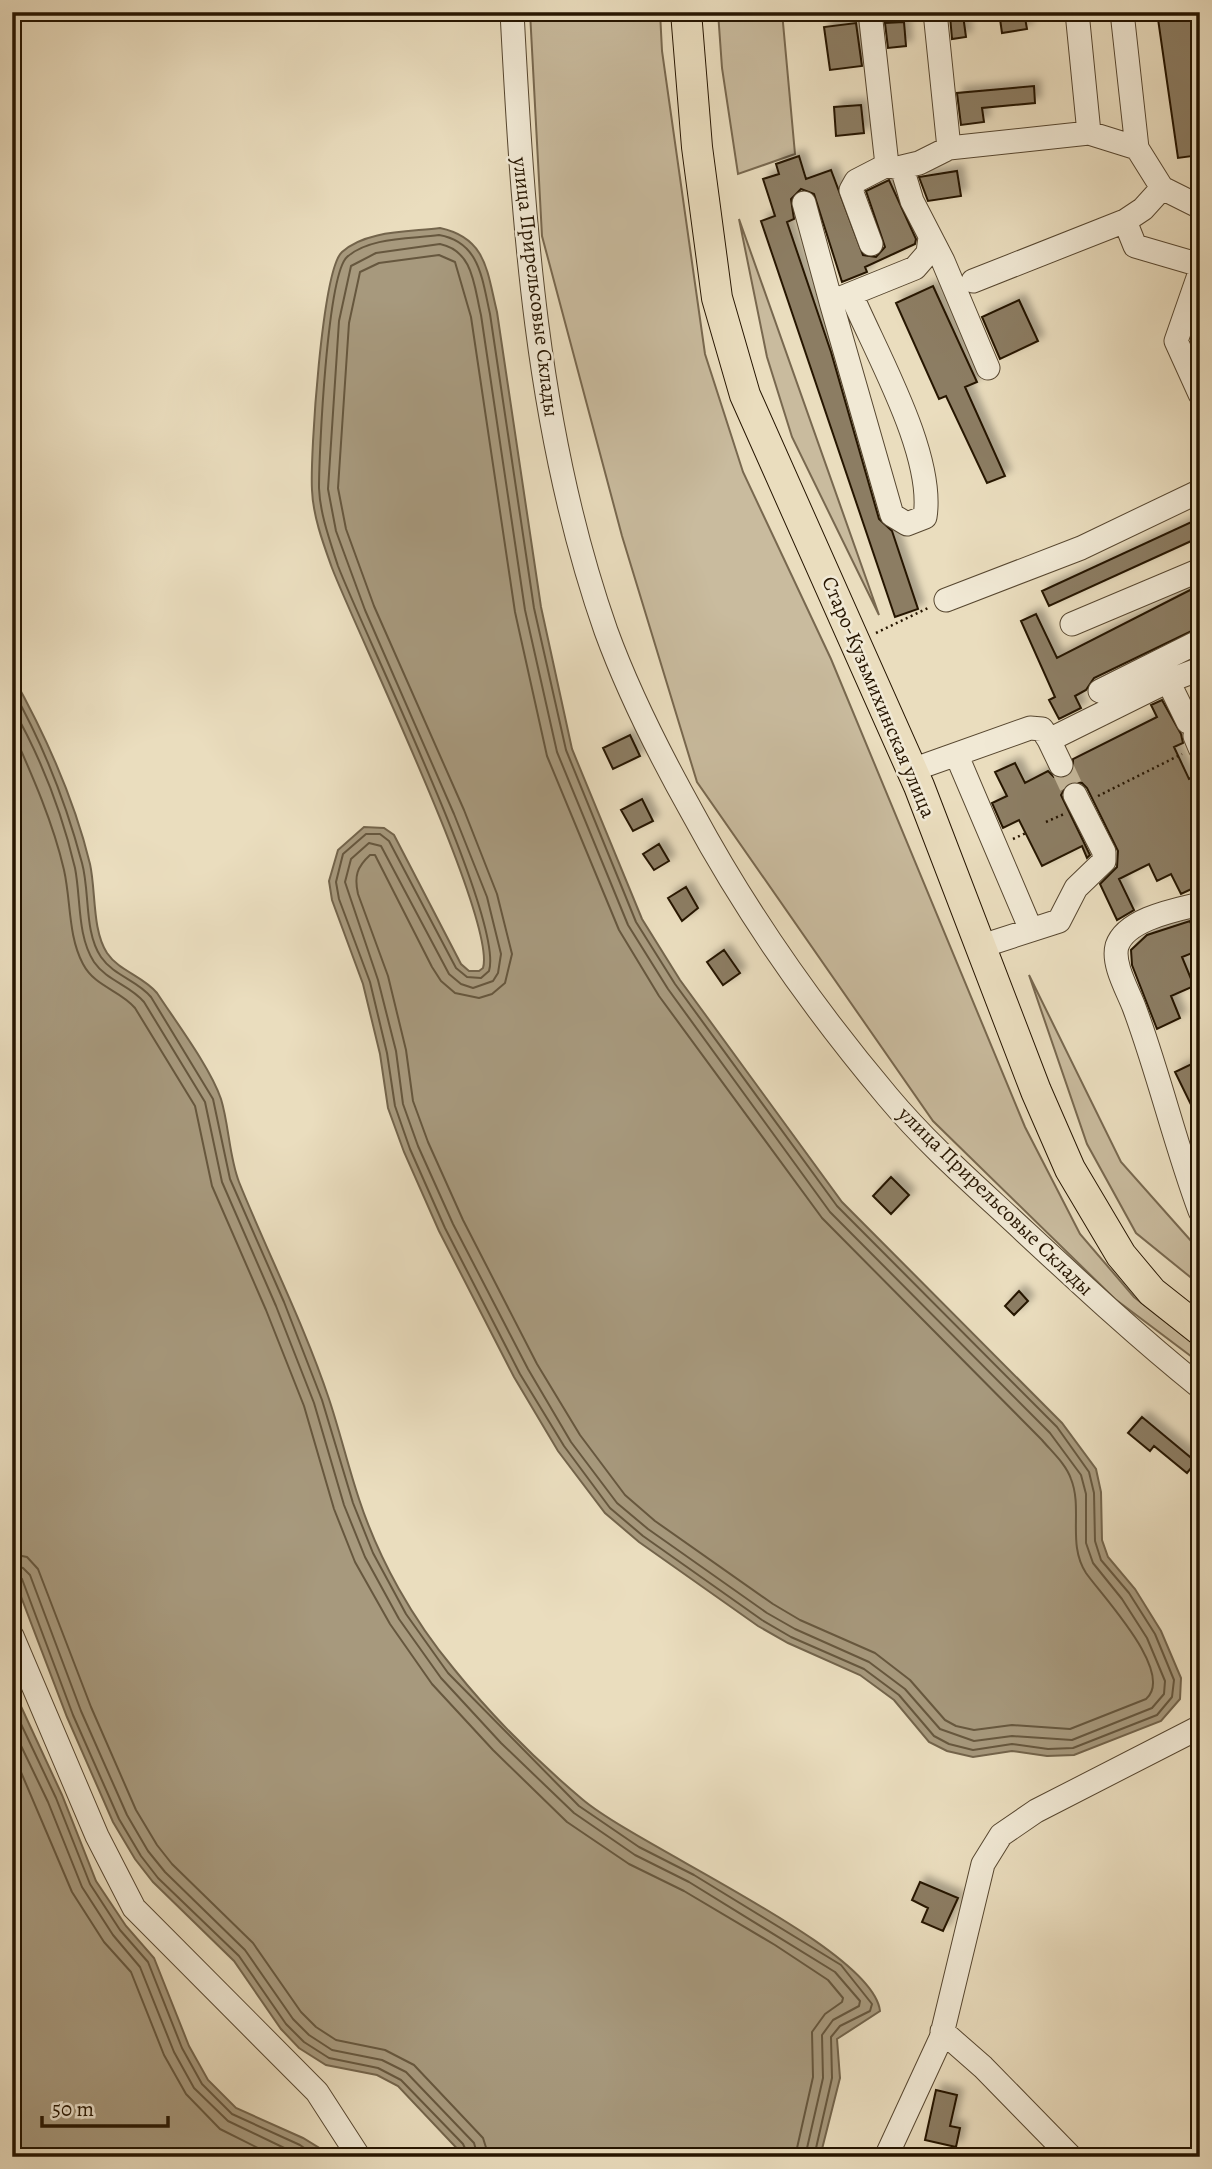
<svg xmlns="http://www.w3.org/2000/svg" width="1212" height="2169" font-family="Alegreya,serif">
<style>
.green{fill:#c9bb9e;stroke:#78684f;stroke-width:2}
.water{fill:#a7997d;stroke:#73644b;stroke-width:2}
.lines{fill:none;stroke-linecap:round;stroke-linejoin:round}
.shore{stroke:#66573e;stroke-width:2}
.building{fill:#8c7d63;stroke:#261500;stroke-width:2;filter:url(#shadow)}
.minor-tunnel{stroke:#c3b598;stroke-width:23;stroke-dasharray:23 11;stroke-linecap:butt}
.minor-casing{stroke:#574730;stroke-width:25}
.major-casing{stroke:#261500;stroke-width:32}
.path{stroke:#261500;stroke-width:2.5;stroke-dasharray:2 3.5;stroke-linecap:butt}
.minor{stroke:#f1e9d5;stroke-width:23}
.major{stroke:#eaddbe;stroke-width:30}
.labels{text-anchor:middle;stroke-width:5;stroke-linejoin:round;paint-order:stroke}
.street-label{font-size:21px;fill:#261500;stroke:#f1e9d5}
</style>
<defs>
<filter id="shadow"><feDropShadow dx="6" dy="-6" stdDeviation="3.5" flood-color="#0004"/></filter>
</defs>
<rect width="100%" height="100%" fill="#eaddbe"/>
<filter id="stains"><feTurbulence type="fractalNoise" baseFrequency=".00286" numOctaves="4"/><feColorMatrix values="0 0 0 0 .2 0 0 0 0 .09 0 0 0 0 .02 0 0 0 .5 -.17"/></filter>
<radialGradient id="worn" r=".72"><stop offset=".6" stop-color="#630" stop-opacity="0"/><stop offset="1" stop-color="#630" stop-opacity=".3"/></radialGradient>
<path class="green" d="M530,12H660L662,51L705,354L743,472L831,659L1025,1127L1080,1234L1134,1297L1200,1349V1363L1115,1299L933,1121L697,782L622,536L542,236Z
M718,12H782L795,154L738,174L722,68Z
M739,219L879,615L792,437L767,357Z
M1029,975L1121,1162L1200,1251V1285L1136,1233L1087,1144Z"/>
<path class="water" d="M440,228C487,238 487,272 497,312L541,607L572,749L642,919L680,980L842,1202L1062,1423L1096,1469L1101,1492L1102,1540L1108,1557L1135,1589L1161,1631L1181,1678L1180,1699L1161,1721L1074,1755L1047,1756L1012,1751L973,1757L947,1751L929,1742L894,1700L860,1675L788,1643L758,1626L639,1542L605,1513L558,1451L514,1377L439,1231L404,1152L388,1108L380,1054L363,984L332,900L329,881L338,850L364,827L384,828L394,835L461,964L469,971H479L483,968C497,921 357,633 332,568C323,543 313,516 312,490C310,456 322,270 342,252C366,230 410,232 440,228Z
M12,675C45,734 74,798 90,864C96,891 92,930 107,953C119,971 143,976 157,993C176,1022 210,1067 221,1099C229,1125 229,1156 239,1182C268,1254 304,1324 329,1399C340,1432 348,1466 359,1499C379,1560 413,1620 454,1669C491,1715 537,1761 582,1799C638,1847 873,1948 880,2011L837,2039L840,2078L820,2157H465L398,2086L377,2075L326,2065L299,2048L281,2029L234,1961L153,1882L135,1859L113,1822L67,1717L12,1573Z
M12,1687L62,1795L96,1881L126,1926L154,1958L189,2046L208,2080L236,2108L303,2138L321,2149L326,2157H12Z"/>
<g class="lines">
<path class="shore" d="M439,235C480,242 482,279 490,314L534,608L566,750L636,922L675,984L837,1206L1057,1427L1089,1472L1094,1493L1095,1541L1101,1560L1129,1593L1155,1634L1174,1680L1172,1697L1157,1715L1073,1748L1048,1749L1012,1744L973,1750L949,1744L934,1736L899,1695L864,1669L791,1637L762,1620L643,1536L610,1508L564,1446L520,1374L445,1228L410,1149L395,1106L387,1053L370,982L339,899L336,882L343,854L366,834H380L389,841L456,968L467,977L481,978L489,971C505,920 364,634 338,566C330,541 320,514 319,488C319,454 327,275 347,257C369,237 411,239 439,235Z
M440,244C474,251 474,287 481,315L525,610L557,752L628,925L668,989L830,1212L1050,1433L1081,1475L1086,1494V1543L1093,1563L1122,1599L1147,1638L1165,1681L1164,1694L1152,1708L1072,1740L1012,1736L974,1741L940,1729L905,1689L869,1662L795,1629L767,1613L648,1529L617,1503L571,1442L528,1369L453,1224L418,1146L403,1104L396,1051L378,980L345,882L351,859L369,843L381,846L449,974L461,984L473,988L493,981L498,973L501,954L487,897L454,814L365,610L336,531L328,489L339,321L351,266L376,253Z
M439,255L455,262L471,317L515,612L547,756L619,930L659,996L822,1218L1042,1440C1052,1452 1066,1464 1071,1479C1083,1509 1067,1544 1086,1573C1102,1596 1176,1673 1146,1699L1070,1729L1012,1725L974,1730L956,1726L945,1720L910,1680L875,1653L800,1620L773,1604L655,1521L625,1495L580,1435L537,1364L463,1220L428,1142L413,1101L406,1050L388,976L358,894C354,876 357,867 370,855H375L432,967L441,981L455,993L479,998L492,994L505,983L512,954L497,894L464,810L374,606L346,529L338,488L349,323L360,272L379,263Z
M12,689C43,744 66,803 82,863C90,892 84,932 101,957C114,976 137,980 151,997L213,1099L230,1179L284,1302L322,1400L353,1503L373,1553L406,1614L448,1673L579,1806L639,1847L694,1875L841,1965L872,2004L870,2011L840,2026L831,2037L832,2078L814,2157
M12,707C40,756 62,813 75,868C81,898 77,936 94,962C107,981 130,985 144,1002L205,1102L222,1182L276,1306L314,1403L344,1505L365,1557L399,1619L441,1678L501,1743L574,1813L635,1855L689,1882L835,1972L860,2001L859,2006L833,2020L822,2035L823,2078L805,2157
M12,730C32,775 53,822 64,870C71,901 68,936 83,964C95,987 120,990 135,1008L195,1106L212,1186L266,1310L304,1406L334,1509L355,1562L390,1624L432,1684L493,1750L567,1822L629,1864L684,1891L775,1945L828,1980L843,1998L842,2002L825,2014L812,2032L813,2077L795,2157
M12,1554L27,1557L38,1569L91,1707L136,1810L157,1845L172,1864L253,1943L301,2012L316,2027L336,2040L385,2050L414,2065L483,2138L489,2157
M12,1565L23,1568L30,1575L81,1711L127,1815L148,1851L165,1872L245,1950L293,2019L309,2035L332,2050L382,2060L406,2072L474,2143L478,2157
M12,1574L22,1579L73,1715L119,1819L141,1856L158,1878L239,1956L286,2024L304,2042L329,2058L378,2068L401,2080L463,2144L469,2157
M12,1705L56,1798L90,1884L120,1930L148,1962L182,2048L202,2084L232,2114L300,2145L317,2157
M12,1727L48,1802L82,1887L113,1935L140,1967L174,2052L194,2088L228,2121L303,2157
M12,1751L72,1892L104,1942L131,1972L164,2055L186,2094L220,2129L276,2157"/>
</g>
<path class="building" d="M999,12H1024L1027,29L1002,33Z
M1157,12H1196L1200,38V155L1178,158Z
M963,15L966,37L952,39L950,16Z
M904,22L906,46L888,48L885,23Z
M856,23L862,66L830,70L824,27Z
M1034,86L1035,103L982,108L984,122L961,125L957,93Z
M861,105L864,133L836,136L834,107Z
M799,156L806,179L831,170L863,255L876,257L885,247L866,191L889,180L916,239L915,244L865,267L867,272L842,282L814,194L801,189L791,199L794,219L787,222L831,352L879,519L892,531L918,609L895,617L761,221L775,216L763,179L779,174L776,164Z
M957,171L961,196L928,201L919,177Z
M933,286L977,382L965,387L1005,476L987,483L946,396L939,399L896,303Z
M1019,300L1038,341L1000,359L982,317Z
M1200,518V537L1049,606L1042,591Z
M1200,585V627L1094,678L1086,690L1075,696L1081,708L1059,719L1049,700L1055,697L1021,621L1036,614L1057,658Z
M1162,700L1181,734L1183,743L1174,747L1189,779L1200,774V885L1181,894L1171,874L1157,881L1149,864L1119,879L1134,910L1117,920L1100,884L1117,867L1118,851L1087,788L1082,783L1069,782L1061,795L1090,855L1087,858L1082,846L1042,866L1019,820L1003,828L992,803L1007,796L995,772L1015,763L1025,783L1048,771L1054,777L1066,778L1073,772V759L1157,717L1151,705Z
M630,735L640,756L613,769L603,748Z
M642,799L653,821L633,831L621,810Z
M659,844L669,861L654,870L643,854Z
M686,887L698,908L682,921L668,898Z
M1190,921L1200,950L1182,957L1194,986L1171,996L1180,1018L1157,1029L1132,965L1131,950L1147,935Z
M724,950L740,973L723,985L707,962Z
M1200,1060V1123L1175,1072Z
M891,1177L909,1195L891,1214L873,1196Z
M1019,1291L1028,1301L1014,1315L1005,1306Z
M1142,1417L1196,1462L1187,1473L1154,1446L1150,1451L1128,1433Z
M920,1882L958,1898L943,1931L922,1922L928,1908L912,1900Z
M936,2090L957,2095L950,2126L960,2128L956,2147L925,2140Z"/>
<g class="lines">
<path class="minor-tunnel" d="M1061,765L1075,795"/>
<g class="minor-casing">
<path id="minor" d="M512,12C523,220 536,432 606,631C629,694 659,753 692,812C747,914 813,1008 888,1097C929,1146 978,1188 1025,1232C1082,1285 1139,1338 1200,1387
M870,12L887,165L898,168L919,163L949,148L1089,133L1137,148L1162,188L1200,207
M935,12L949,148
M1077,12L1089,133
M1122,12L1137,148
M902,168L912,201L943,261L988,368
M804,203L831,302L915,268L928,253L930,237
M1125,221L1135,246L1200,265
M871,244L851,190L856,181L887,165
M1200,272L1176,341L1200,394
M973,281L1125,221L1143,209L1162,188
M831,302L892,515L907,524L925,517C935,455 876,353 851,294
M946,600L1081,548L1200,491
M1072,624L1200,570
M1168,681L1188,722
M1100,691L1200,641
M1195,736L1200,748
M1049,740L1061,765
M957,756L1031,930
M912,770L1030,728L1042,729L1049,740L1168,681L1200,669
M1200,904C1175,910 1126,919 1117,946C1112,964 1128,991 1134,1007C1159,1074 1175,1144 1200,1211
M982,946L1059,921L1076,888L1104,861V852L1075,795
M12,1636L97,1836L134,1908L317,2092L359,2157
M942,2031L983,2067L1071,2157
M886,2157L941,2038L983,1864L1001,1835L1036,1811L1200,1727"/>
</g>
<g class="major-casing">
<path id="major" d="M686,12L697,147L717,298L745,395L919,786L1036,1091L1070,1169L1121,1255L1152,1292L1200,1330"/>
</g>
<path class="path" d="M876,633L930,607
M1098,796L1182,754
M1046,822L1064,814
M1013,839L1026,833"/>
<use href="#minor" class="minor"/>
<use href="#major" class="major"/>
</g>
<g class="labels">
<g class="street-label">
<text transform="translate(536 287) rotate(83)" y="7">улица Прирельсовые Склады</text>
<text transform="translate(879 697) rotate(67)" y="7">Старо-Кузьмихинская улица</text>
<text transform="translate(996 1201) rotate(44)" y="7">улица Прирельсовые Склады</text>
</g>
</g>
<rect width="1212" height="2169" fill="none" stroke="#eaddbe" stroke-width="42"/>
<rect x="14" y="14" width="1184" height="2141" fill="none" stroke="#261500" stroke-width="3.5"/>
<rect x="21" y="21" width="1170" height="2127" fill="none" stroke="#261500" stroke-width="2"/>
<path d="M42 2116v10h126v-10" fill="none" stroke="#261500" stroke-width="3.5"/>
<text x="52" y="2116" font-size="21" fill="#261500" stroke="#f1e9d5" stroke-width="5" paint-order="stroke">50 m</text>
<rect width="100%" height="100%" filter="url(#stains)"/>
<rect width="100%" height="100%" fill="url(#worn)"/>
</svg>
